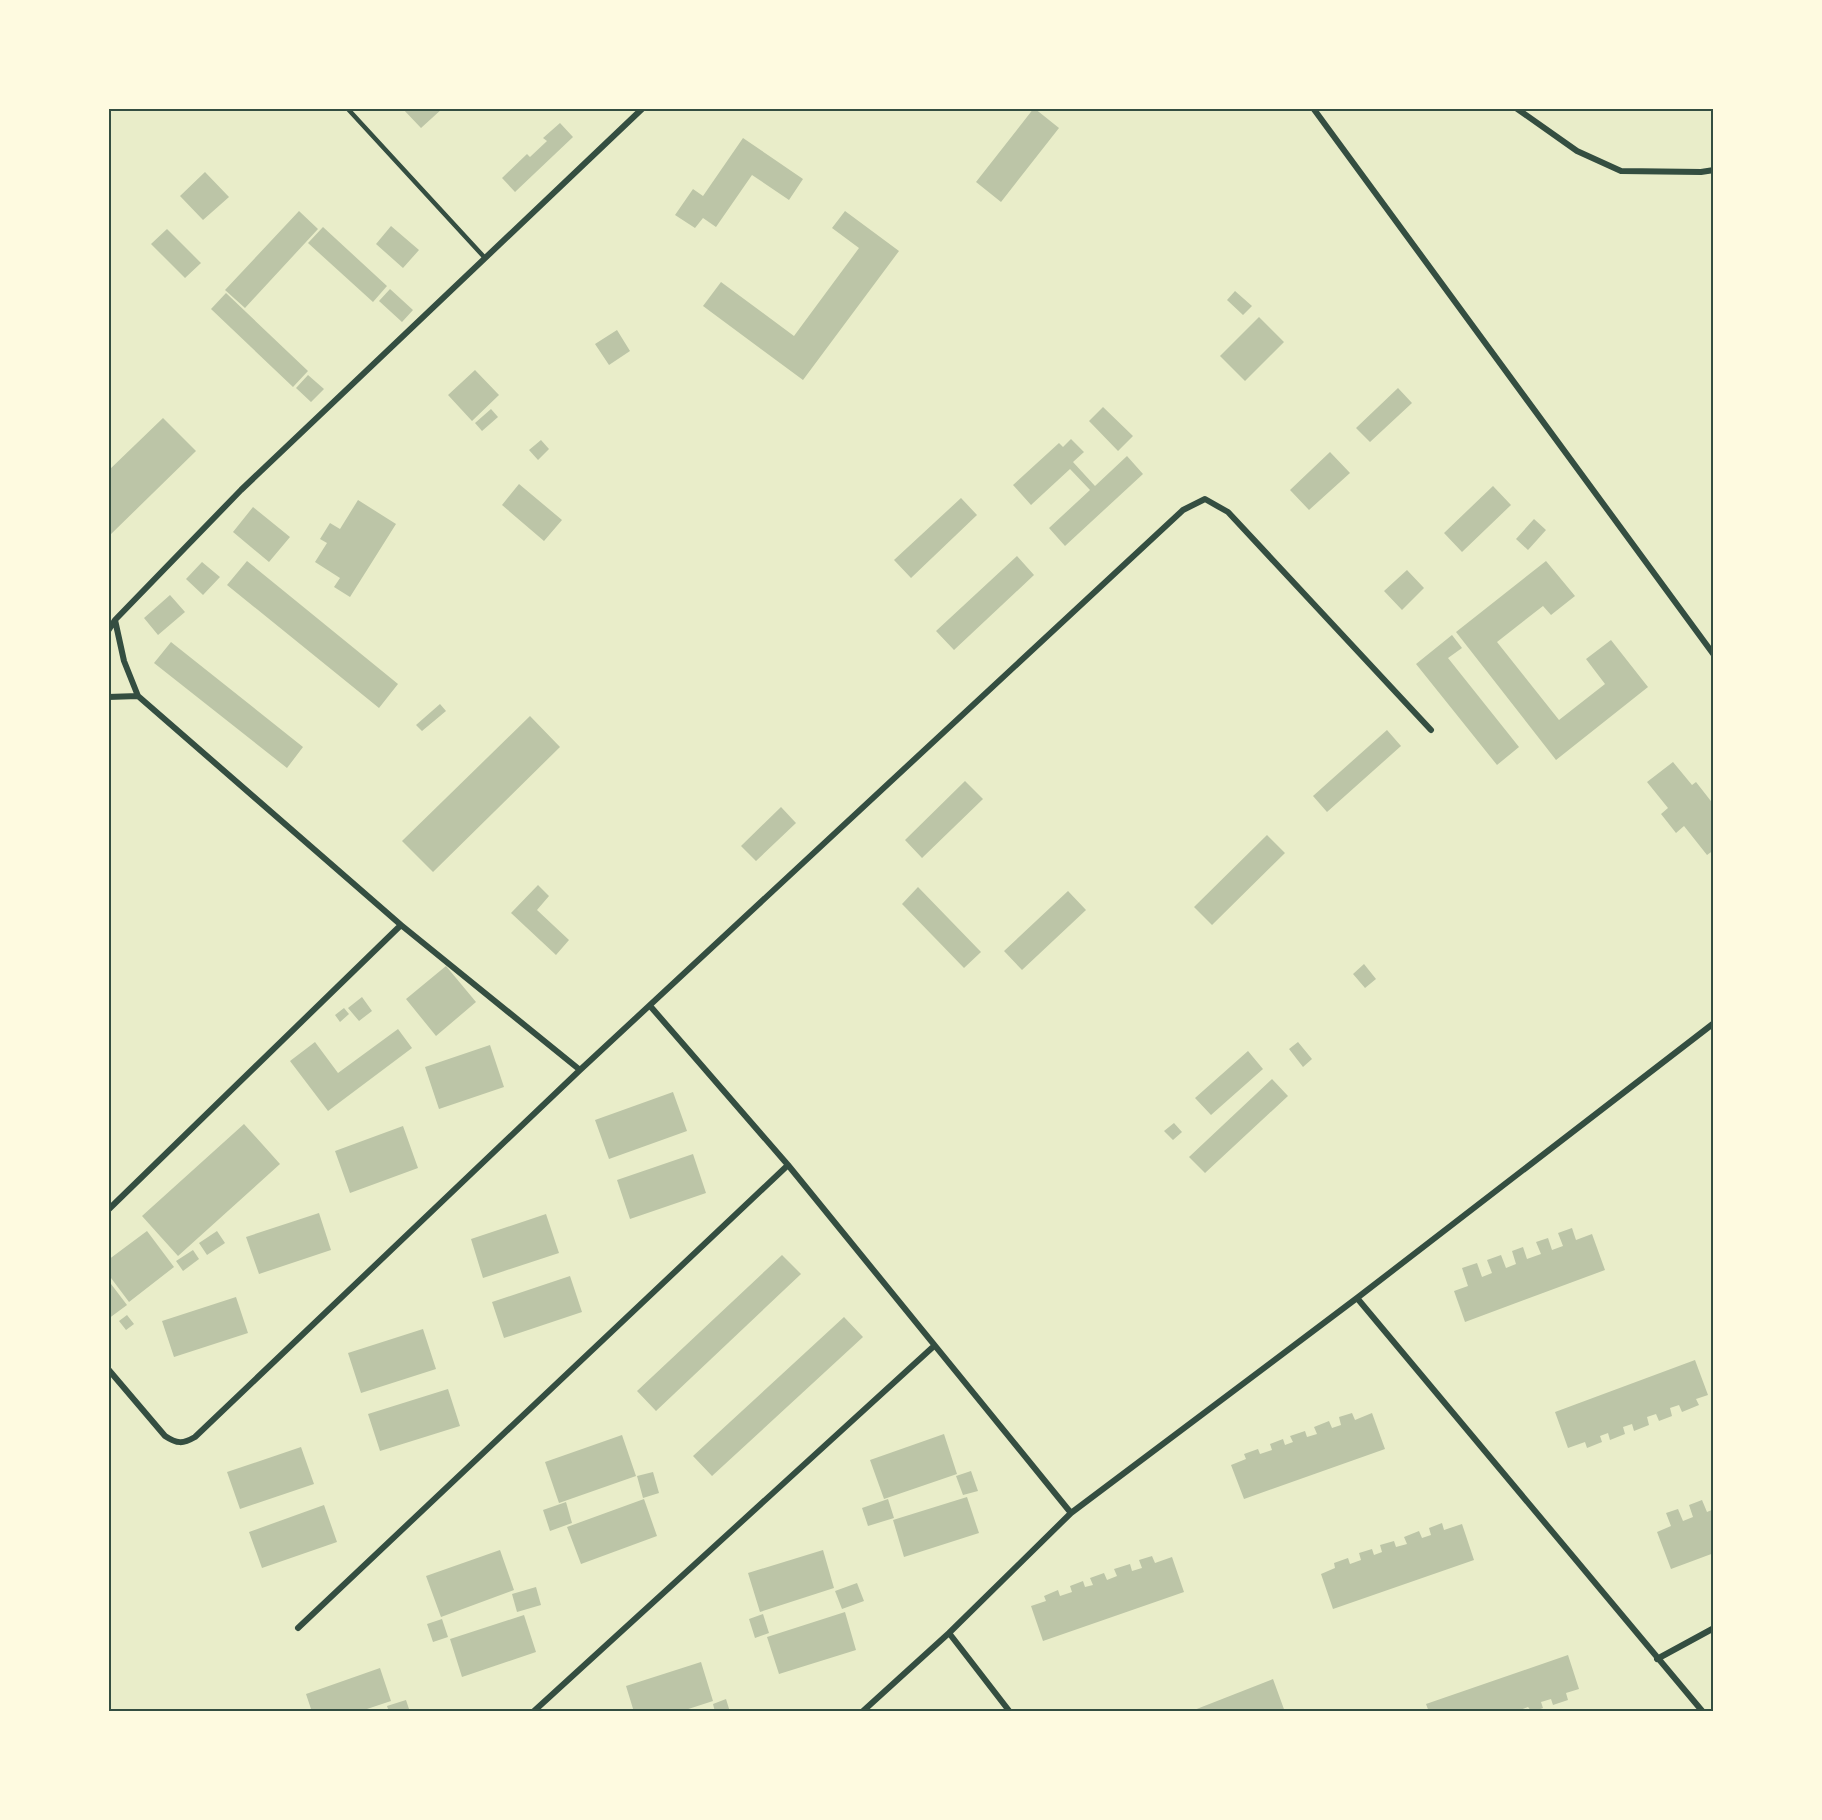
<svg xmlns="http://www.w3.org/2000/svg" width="1822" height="1820" font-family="'Titillium Web',sans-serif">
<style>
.building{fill:#bcc5a7}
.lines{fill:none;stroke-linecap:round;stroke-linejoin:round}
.service{stroke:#344e41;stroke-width:4.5}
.minor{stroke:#344e41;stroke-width:6}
.neatline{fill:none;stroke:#344e41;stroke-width:2}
</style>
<rect width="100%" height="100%" fill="#e9edc9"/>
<path class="building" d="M402,108H443L421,128Z
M1034,108L1059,128L1001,202L976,182Z
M560,123L573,137L515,192L502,178L527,154L530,157L547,141L543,138Z
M743,138L803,179L789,200L752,175L716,227L703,218L695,228L675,215L693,189L703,196Z
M205,172L229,197L203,220L180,196Z
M299,211L318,229L245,308L225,290Z
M845,211L899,251L803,380L703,306L721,282L794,336L859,248L832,228Z
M391,226L419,250L403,268L376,244Z
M323,227L387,286L373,302L308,243Z
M167,229L201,263L185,278L151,244Z
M390,289L413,310L402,322L379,301Z
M1235,291L1252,306L1243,315L1227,300Z
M226,293L308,371L293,387L211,309Z
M1259,317L1284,342L1245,381L1220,356Z
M617,330L630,351L609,365L595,344Z
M475,370L499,395L472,421L448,395Z
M308,375L324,389L311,402L296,388Z
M1398,388L1412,403L1370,442L1356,428Z
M1103,407L1133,436L1118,451L1089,421Z
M491,409L498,417L482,431L475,423Z
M163,418L196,451L108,537V471Z
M1071,439L1084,452L1073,462L1095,486L1127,456L1143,474L1065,546L1049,528L1090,490L1070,469L1031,505L1013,485L1059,443L1063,447Z
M541,440L549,449L538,460L529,450Z
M1330,452L1350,473L1309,510L1290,490Z
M519,484L562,520L544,541L502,505Z
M1493,486L1511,505L1462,552L1444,533Z
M961,498L977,515L911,578L894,560Z
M358,500L396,524L350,597L334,587L340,578L315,562L327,543L320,539L330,523L340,529Z
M253,507L290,537L269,562L233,532Z
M1534,519L1546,530L1528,550L1516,539Z
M1017,556L1034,575L954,650L936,631Z
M247,561L398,684L379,708L227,585Z
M1546,561L1575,596L1551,615L1543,606L1497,642L1559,720L1605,684L1586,659L1611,640L1648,687L1556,760L1456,632Z
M202,562L220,577L203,595L186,579Z
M1407,570L1424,588L1402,610L1384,591Z
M170,595L185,612L158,635L144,618Z
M1452,635L1462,648L1448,658L1519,747L1497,765L1416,664Z
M171,642L303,747L287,768L154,663Z
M440,704L446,711L422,731L416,725Z
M530,716L560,747L433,872L402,841Z
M1387,730L1401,746L1327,812L1313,796Z
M1673,762L1692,785L1696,782L1714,805V850L1707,855L1684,826L1676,833L1661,814L1668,808L1647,782Z
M965,781L983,799L922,858L905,840Z
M781,807L796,823L756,861L741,846Z
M1267,835L1285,853L1212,925L1194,907Z
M538,885L549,896L537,910L569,940L556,955L511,913Z
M918,887L981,952L964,968L902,904Z
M1068,891L1086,910L1022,970L1004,951Z
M1364,964L1376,979L1365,988L1353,974Z
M446,966L476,1002L436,1036L406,999Z
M362,997L372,1011L359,1021L348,1008Z
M344,1008L349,1014L340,1022L335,1015Z
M398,1029L412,1048L328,1111L290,1061L315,1042L338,1073Z
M1298,1042L1312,1059L1303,1067L1289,1049Z
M490,1045L504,1087L439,1109L425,1067Z
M1248,1051L1263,1069L1211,1115L1195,1098Z
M1272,1079L1288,1096L1205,1173L1189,1157Z
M673,1092L687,1131L609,1159L595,1120Z
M1174,1123L1182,1132L1173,1140L1164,1131Z
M244,1124L280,1164L178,1256L142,1216Z
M403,1126L418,1168L350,1193L335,1151Z
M693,1154L706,1193L630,1219L617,1180Z
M319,1213L331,1250L259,1274L246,1237Z
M546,1214L559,1253L483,1278L471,1239Z
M1572,1228L1576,1240L1592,1234L1605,1270L1465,1322L1454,1291L1468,1286L1462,1268L1477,1263L1482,1277L1492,1273L1487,1260L1501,1255L1506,1268L1516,1264L1512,1251L1523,1247L1527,1259L1541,1254L1536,1242L1548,1238L1552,1250L1563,1246L1558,1233Z
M147,1231L174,1267L129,1302L108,1274V1260Z
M217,1231L225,1243L207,1255L199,1243Z
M193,1250L199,1259L183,1271L176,1261Z
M782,1255L801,1274L656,1411L637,1391Z
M570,1276L582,1312L504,1338L492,1302Z
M108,1280L127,1305L108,1319Z
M236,1297L248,1333L174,1357L162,1321Z
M127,1315L134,1324L126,1330L119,1321Z
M844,1317L863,1337L712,1476L693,1456Z
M423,1329L436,1369L361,1393L348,1353Z
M1695,1360L1708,1395L1696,1399L1699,1405L1682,1412L1679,1405L1670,1408L1672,1416L1659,1421L1656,1414L1647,1417L1649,1425L1634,1431L1632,1424L1623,1427L1625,1434L1610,1440L1608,1433L1600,1436L1602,1442L1587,1448L1585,1442L1568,1448L1555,1412Z
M448,1389L460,1426L380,1451L368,1414Z
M1352,1413L1355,1420L1372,1413L1385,1449L1244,1499L1231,1465L1246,1459L1244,1454L1258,1449L1260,1454L1272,1450L1270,1444L1283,1439L1285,1445L1293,1442L1290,1436L1305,1431L1307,1437L1317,1434L1314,1427L1329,1421L1332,1428L1341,1425L1339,1417Z
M944,1434L957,1474L884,1499L870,1460Z
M622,1435L636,1476L559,1503L545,1462Z
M301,1447L314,1484L240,1509L227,1472Z
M971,1471L978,1491L963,1495L956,1476Z
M653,1472L659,1493L643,1498L637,1476Z
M967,1497L979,1533L904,1557L893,1520Z
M644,1499L657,1536L581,1564L567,1527Z
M888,1499L894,1518L868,1526L862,1508Z
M1702,1500L1707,1512L1714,1509V1553L1671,1569L1657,1532L1671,1526L1666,1513L1678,1509L1683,1521L1693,1517L1689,1505Z
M566,1502L572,1523L550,1531L543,1510Z
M324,1505L337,1542L262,1568L249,1532Z
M1442,1523L1444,1530L1462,1524L1474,1560L1333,1609L1321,1574L1335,1568L1334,1563L1348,1558L1350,1564L1361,1560L1359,1553L1372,1549L1374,1555L1382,1552L1380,1545L1394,1541L1396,1547L1407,1544L1404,1537L1419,1531L1422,1538L1431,1535L1429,1528Z
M500,1550L514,1590L441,1617L426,1576Z
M823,1550L834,1588L760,1612L748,1573Z
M1152,1556L1155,1563L1172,1557L1184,1592L1043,1641L1031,1606L1046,1601L1044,1596L1058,1590L1060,1596L1072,1592L1070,1586L1083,1581L1085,1587L1093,1585L1090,1578L1104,1573L1107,1580L1117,1576L1114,1569L1130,1564L1132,1571L1142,1568L1139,1560Z
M857,1583L864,1601L842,1609L835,1591Z
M536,1587L541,1605L517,1612L512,1594Z
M845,1612L856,1650L779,1674L767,1637Z
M763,1614L769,1633L755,1638L749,1619Z
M524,1615L536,1652L462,1677L450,1639Z
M442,1619L448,1637L433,1642L427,1624Z
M1568,1655L1579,1689L1566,1693L1568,1700L1553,1705L1551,1699L1541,1702L1543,1708L1532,1712L1528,1707L1515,1712H1429L1426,1704Z
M701,1662L713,1701L679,1712H634L626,1686Z
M380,1668L391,1701L358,1712H312L306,1694Z
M1273,1679L1285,1712H1189Z
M726,1699L730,1712H715L713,1704Z
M406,1700L410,1712H389L387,1706Z"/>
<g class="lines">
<path class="service" d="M347,108L485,258"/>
<path class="minor" d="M1313,108L1714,655
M1516,108L1577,151L1621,171L1701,172L1714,170
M108,631L115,620
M108,697L138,696
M401,925L580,1070
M651,1007L788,1165L1071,1513
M108,1210L401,925L138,696L124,661L115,620L241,490L643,108
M1357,1298L1703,1712
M108,1369L165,1436C177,1444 183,1444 195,1437L580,1070L1183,510L1205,499L1228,512L1431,730
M298,1628L788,1165
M949,1633L1010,1712
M1657,1659L1714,1628
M533,1712L934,1346
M862,1712L949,1633L1071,1513L1357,1298L1714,1023"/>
</g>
<rect width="1822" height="1820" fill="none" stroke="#fefae0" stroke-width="219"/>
<rect x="110" y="110" width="1602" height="1600" class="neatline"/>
</svg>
